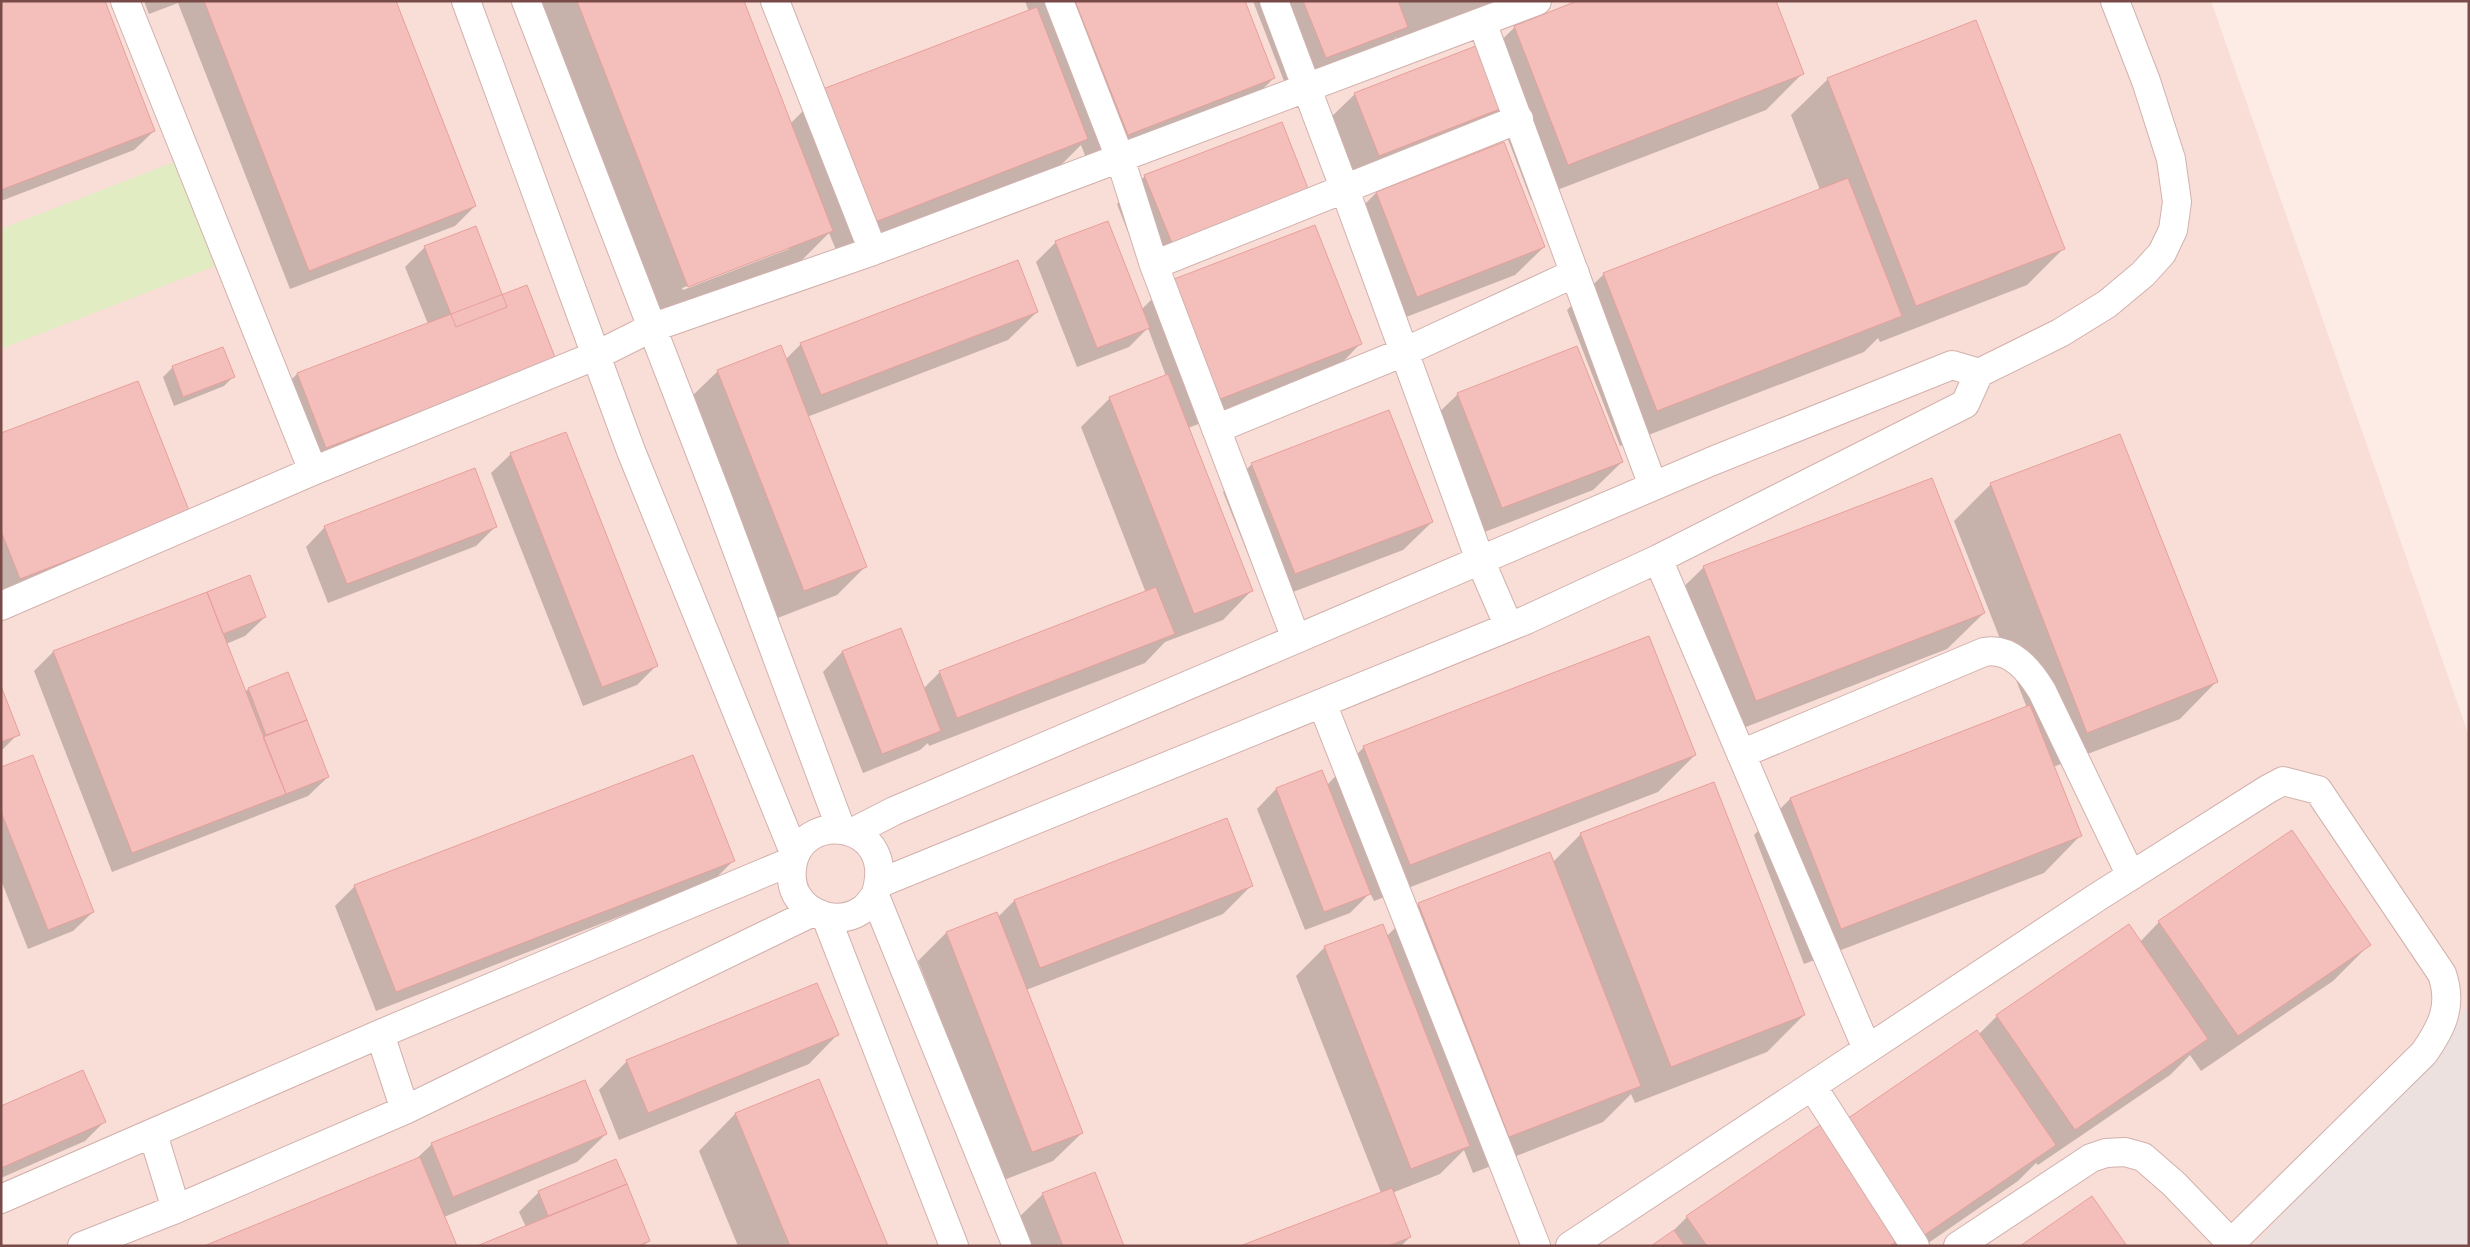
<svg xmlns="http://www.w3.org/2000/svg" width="2470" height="1247" font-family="'PT Sans Narrow',sans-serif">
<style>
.residential{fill:#f8ded6}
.industrial{fill:#ede1df}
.green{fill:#e1ecc2}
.shadow{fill:#0003;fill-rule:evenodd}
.building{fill:#f4bfbb;stroke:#e89f9b}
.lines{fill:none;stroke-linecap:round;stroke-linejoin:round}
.minor-casing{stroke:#d2b1ad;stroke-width:30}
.minor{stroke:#fff;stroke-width:28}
</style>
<rect width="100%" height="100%" fill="#fdece5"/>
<path class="residential" d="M1,1H2211L2469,736V1246H1Z"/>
<path class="industrial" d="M2469,1006V1246H2254Z"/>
<path class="green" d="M177,161L218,265L1,349V229Z"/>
<path class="shadow" d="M1,1L154,131L134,150L1,201Z
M144,1H395L475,206L455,226L290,289L178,3L149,14Z
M532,1H742L790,124L824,90L1029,12L1025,1H1244L1274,78L1237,114L1091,171L1081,145L1051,175L839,257L829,233L795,267L652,323ZM789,247V249L683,290L682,288Z
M1253,1H1500L1397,41L1396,37L1371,63L1289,94Z
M1515,27L1802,74L1766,110L1531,200L1498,113L1350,184L1326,122L1355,94L1484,57Z
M1828,79L2063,249L2027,285L1880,342L1878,338L1864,352L1620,446L1567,310L1604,274L1820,190L1791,115Z
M1145,176L1307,190L1143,271L1117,204Z
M1376,193L1544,247L1515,275L1388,324L1348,221Z
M1056,242L1141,310L1169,282L1360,344L1332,373L1188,428L1251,591L1223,620L1165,642L1145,663L929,746L928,743L920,750L863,773L823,672L842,652L900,630L923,689L940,672L1146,593L1081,427L1110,398L1166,376L1148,328L1129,347L1077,367L1036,262Z
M425,247L501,296L554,359L307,467L278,393L297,374L428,324L405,267Z
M1037,312L1008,340L807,417L865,567L837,595L775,619L689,399L718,371L785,360L801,344Z
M222,349L233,377L224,386L174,406L163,377L172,368Z
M1458,394L1622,462L1593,490L1474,536L1429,422Z
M1,435L169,532L1,597Z
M511,454L656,666L637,685L583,706L491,473Z
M1252,464L1432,522L1403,550L1267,602L1223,492Z
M1991,484L2216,682L2180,719L2053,767L2080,836L2044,873L1804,964L1754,835L1790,799L2027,708L1954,521Z
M496,526L476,546L328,603L306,547L325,527Z
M1704,567L1984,613L1947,649L1720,737L1667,603Z
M265,617L245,636L226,644L245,692L248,689L288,673L328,777L308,796L112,872L34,671L53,652Z
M1,690L18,734L1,751Z
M1364,747L1695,755L1658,792L1374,901L1370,893L1350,913L1305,930L1257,809L1276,789L1322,772L1327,785Z
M1,768L93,912L73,931L28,949L1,880Z
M1226,820L1252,885L1223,914L1026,990L1082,1133L1053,1161L1004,1180L918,961L946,933L996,913L998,917L1014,901Z
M1581,834L1804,1015L1767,1052L1635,1103L1631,1094L1603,1122L1473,1173L1464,1150L1440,1174L1392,1193L1410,1237L1401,1246H1243L1381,1193L1296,976L1325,947L1387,936L1419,904L1553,862Z
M733,861L714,880L376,1011L335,906L355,886Z
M2159,922L2369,945L2333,981L2201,1071L2190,1055L2170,1075L2038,1165L2036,1163L2018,1181L1924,1246H1653L1670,1234L1687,1217L1828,1139L1845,1122L1979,1034L1997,1016L2140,942Z
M837,1035L809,1064L619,1140L599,1090L627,1061Z
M818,1081L886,1246H738L699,1151L735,1114Z
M1,1108L104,1122L85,1141L1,1178Z
M606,1134L577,1162L444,1217L414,1161L432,1144Z
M615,1161L649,1241L643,1246H480L526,1227L519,1212L539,1192Z
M1043,1194L1122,1246H1023L1014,1222Z"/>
<path class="building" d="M1,1H105L155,131L1,190Z
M204,1H396L476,206L309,271Z
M577,1H744L833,231L688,287Z
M1075,1H1245L1275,78L1128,135Z
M1303,1H1398L1408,27L1326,58Z
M1577,1H1776L1804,74L1568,165L1514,26Z
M1037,7L1088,139L875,222L823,89Z
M1976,20L2065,249L1916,306L1827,78Z
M1481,44L1505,107L1379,156L1354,93Z
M1282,122L1309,191L1172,243L1144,175Z
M1504,142L1545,247L1417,297L1376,192Z
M1848,178L1902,316L1657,411L1603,273Z
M1108,221L1150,328L1097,348L1055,241Z
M1315,225L1362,344L1215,401L1169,281Z
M476,226L507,307L456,327L424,246Z
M1018,260L1038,312L821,395L800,343Z
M527,285L556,360L326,448L297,373Z
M781,345L867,567L804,591L717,370Z
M1577,346L1623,462L1502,508L1457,393Z
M223,347L235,377L183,397L172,366Z
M1168,374L1253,591L1194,614L1109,397Z
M138,381L190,513L20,579L1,531V433Z
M1389,410L1433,522L1295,574L1251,463Z
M566,432L658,666L602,687L510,453Z
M2120,434L2218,682L2087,733L1990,483Z
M475,468L497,527L347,584L324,526Z
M1932,478L1985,613L1756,701L1703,566Z
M250,575L266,617L223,634L207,592Z
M1156,587L1175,634L957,718L939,671Z
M207,592L286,794L132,853L53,651Z
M901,628L941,731L882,754L842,651Z
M1649,636L1696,755L1410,865L1363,746Z
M288,672L307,720L266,735L248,688Z
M1,686L20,735L1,742Z
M2030,705L2082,836L1841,929L1790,798Z
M307,720L329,777L286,794L263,737Z
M33,755L94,912L48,930L1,812V767Z
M693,755L735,861L396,992L354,885Z
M1322,770L1371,894L1324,912L1276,788Z
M1714,782L1805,1015L1671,1067L1580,833Z
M1227,818L1253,886L1040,968L1014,900Z
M2292,830L2371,945L2238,1036L2158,921Z
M1550,852L1641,1086L1509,1137L1418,903Z
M997,912L1083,1133L1032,1152L946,932Z
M1383,924L1470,1146L1411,1169L1324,946Z
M2129,924L2208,1039L2075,1130L1996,1015Z
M817,983L839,1035L648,1113L626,1060Z
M1977,1030L2056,1145L1923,1236L1844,1121Z
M83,1070L106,1122L1,1168V1106Z
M819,1079L888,1246H790L735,1113Z
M585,1080L607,1134L453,1197L431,1143Z
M1820,1125L1898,1240L1890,1246H1707L1686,1216Z
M420,1157L457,1246H204Z
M616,1159L627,1184L548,1216L538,1191Z
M1095,1172L1124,1246H1063L1042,1193Z
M627,1184L650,1241L638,1246H477Z
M1392,1188L1411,1237L1388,1246H1240Z
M2092,1196L2127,1246H2020Z
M1674,1230L1685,1246H1651Z"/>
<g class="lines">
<g class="minor-casing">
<path id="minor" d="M125,1L313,471
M466,1L631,451L795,855
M526,1L717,496L841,829
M775,1L873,251
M1059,1L1120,158L1154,265L1296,639
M1274,1L1345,190L1480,560L1509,627
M1482,22L1653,486
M1154,265L1519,119
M1216,429L1404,352L1575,273
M1658,559L1867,1049
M1,606L313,471L597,355L651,328L873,251L1537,1
M1322,703L1536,1246
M1741,754L1984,652C2011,647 2029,670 2042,691L2131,876
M853,832L894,811L1710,462L1952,365L1979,373
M880,883L1526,620L1658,559L1965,404L1979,373L2060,333L2107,304L2143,274L2162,253L2173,230L2177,202L2171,159L2146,81L2115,1
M875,896C871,900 867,907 862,910C840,925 809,917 796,894C792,886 791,877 792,868C798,807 901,820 875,896L1017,1246
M826,917L954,1246
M380,1034L405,1110
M1812,1086L1915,1246
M153,1134L176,1209
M1,1199L380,1034L792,861
M82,1246L176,1209L405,1110L813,912
M1570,1246L2099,896L2268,789L2283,781L2318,790L2442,974C2453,1006 2442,1027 2424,1053L2228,1246
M1958,1246L2091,1158L2106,1153L2125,1152L2143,1157L2174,1184L2231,1243"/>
</g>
<use href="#minor" class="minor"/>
</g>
<rect width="2470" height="1247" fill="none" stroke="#784a48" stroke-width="5"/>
</svg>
